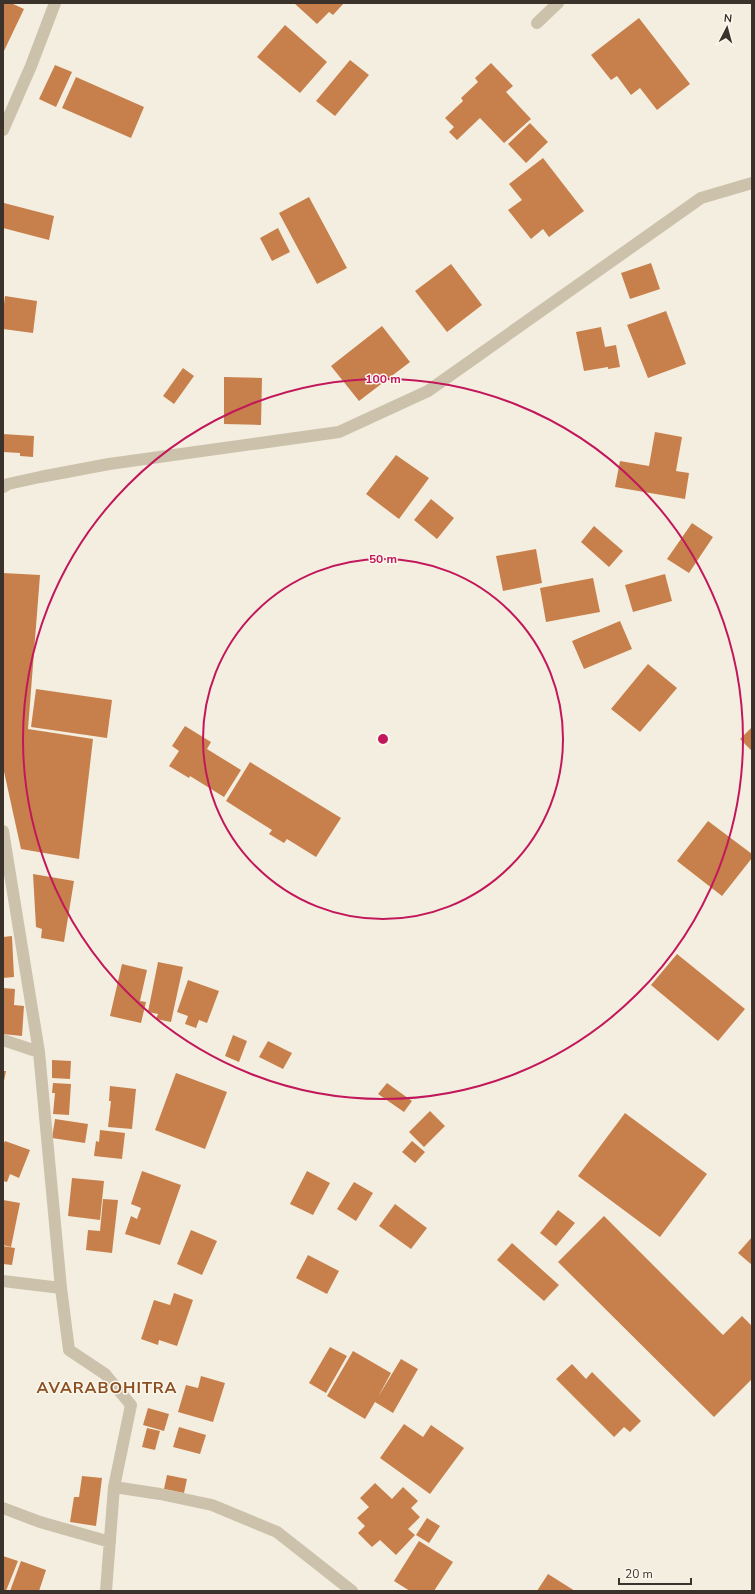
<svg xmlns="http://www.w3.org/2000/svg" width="755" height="1594" font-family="'Nunito Sans',sans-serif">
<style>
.building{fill:#c7804b}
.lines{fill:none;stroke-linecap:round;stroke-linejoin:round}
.street{stroke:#ccc1ab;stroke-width:12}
.ring{fill:none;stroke:#c2185b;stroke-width:2}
.labels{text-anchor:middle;stroke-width:3;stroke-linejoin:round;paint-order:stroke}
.district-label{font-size:16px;font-weight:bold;letter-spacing:1px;fill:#8b4f22;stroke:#fbf7ed}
.centre{fill:#c2185b;stroke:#fbf7ed;stroke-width:2}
.ring-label{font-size:12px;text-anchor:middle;font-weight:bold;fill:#c2185b;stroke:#fbf7ed;stroke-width:3;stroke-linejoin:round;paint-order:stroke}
</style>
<rect width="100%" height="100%" fill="#f4eee0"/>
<path class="building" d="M3,3H11L24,9L3,53Z
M294,3H344L333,15L329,12L317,24Z
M639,18L690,84L657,110L640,88L631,95L617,76L611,80L591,55Z
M285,25L327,62L300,93L257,57Z
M350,60L369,75L335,116L316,101Z
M491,63L513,86L506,92L531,119L504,143L480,118L457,140L449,132L454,127L445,118L463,101L461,98L478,82L475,78Z
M55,65L72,72L56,107L39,99Z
M76,77L144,107L131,138L62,108Z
M530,123L548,142L526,163L508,144Z
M543,158L584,211L549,237L543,229L531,239L508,210L522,200L509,184Z
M309,197L347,268L317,284L279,213Z
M4,203L54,216L49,240L3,228Z
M278,228L290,252L272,261L260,238Z
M651,263L660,289L630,299L621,273Z
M451,264L482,305L447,332L415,291Z
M5,296L37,301L33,333L3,329V303L4,304Z
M666,311L686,364L648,378L627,325Z
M382,326L410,362L359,401L331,366Z
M601,327L605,347L616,345L620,367L608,369V367L584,371L576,332Z
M183,368L194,376L174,404L163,396Z
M224,377L262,378L261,425L224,424Z
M655,432L682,437L676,471L689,473L685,499L615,487L620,461L649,466Z
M3,434L34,436L33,457L20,456V453L3,452Z
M396,455L429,478L399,519L366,494Z
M431,499L454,518L437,539L414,520Z
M692,523L713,537L689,573L667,559Z
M594,526L623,551L609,567L581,542Z
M536,549L542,583L503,591L496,556Z
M3,573L40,575L28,729L93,739L79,859L21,849L3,767Z
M665,574L672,601L633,612L625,585Z
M593,578L600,612L546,622L540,588Z
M620,621L632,649L584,669L572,641Z
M648,664L677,688L640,732L611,709Z
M36,689L112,700L107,738L31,727Z
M185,726L211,742L207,749L241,770L224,797L190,776L189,778L169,766L179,751L172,746Z
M752,727V751L740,739Z
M250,762L341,818L316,857L287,839L284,843L269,834L272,830L226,801Z
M708,821L752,854V858L722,896L677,861Z
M33,874L74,881L64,942L41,938L42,929L36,927Z
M12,936L14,977L3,978V937Z
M677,954L745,1009L718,1041L651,985Z
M158,962L183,967L171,1022L156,1019L158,1014L148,1012Z
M122,964L147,970L140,1001L146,1002L141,1023L110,1016Z
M188,980L219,991L207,1023L199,1020L196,1028L185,1024L188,1016L177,1012Z
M3,988L15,989L14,1005L24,1006L22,1036L3,1034Z
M233,1035L247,1041L239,1062L225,1056Z
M268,1041L292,1053L283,1069L259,1057Z
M52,1060L71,1061L70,1079L52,1078Z
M3,1071H6L4,1081H3Z
M176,1073L227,1092L205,1149L155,1130Z
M53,1083L71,1084L69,1115L53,1114L55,1093H52Z
M387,1083L412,1101L404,1112L378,1094Z
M110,1086L136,1089L132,1129L108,1127L111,1101H109Z
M430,1111L445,1126L424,1147L409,1132Z
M625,1113L707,1174L660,1237L578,1176Z
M55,1119L88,1124L85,1143L52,1138Z
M100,1130L125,1133L122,1159L94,1156L96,1141L99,1142Z
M5,1141L30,1150L19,1178L10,1174L7,1182L3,1181V1145Z
M412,1141L425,1152L415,1163L402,1152Z
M142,1171L181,1185L160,1245L125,1234L131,1216L137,1219L141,1208L131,1204Z
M307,1171L330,1183L313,1215L290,1204Z
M72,1178L104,1181L100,1220L68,1216Z
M354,1182L373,1193L356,1221L337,1209Z
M103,1199L118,1200L112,1253L86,1250L88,1230L100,1231Z
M3,1200L20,1203L11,1247L3,1245Z
M395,1204L427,1228L411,1249L379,1226Z
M558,1210L575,1223L556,1246L540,1233Z
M604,1216L723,1335L742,1316L752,1326V1379L714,1417L558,1262Z
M191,1230L217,1241L202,1275L177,1264Z
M752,1237V1265L738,1253Z
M512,1243L559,1285L544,1301L497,1260Z
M3,1246L15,1248L12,1265L3,1264Z
M308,1255L339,1271L327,1294L296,1278Z
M174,1293L193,1300L177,1346L159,1340L158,1345L141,1339L154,1300L170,1305Z
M330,1347L347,1356L326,1393L309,1383Z
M353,1351L391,1373L378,1397L401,1359L418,1369L393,1413L375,1402L365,1419L327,1396Z
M572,1364L586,1379L592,1372L641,1421L630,1432L624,1427L614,1437L556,1379Z
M201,1376L225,1383L213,1422L178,1412L186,1385L198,1388Z
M148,1408L169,1414L164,1431L143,1425Z
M404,1424L423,1437L431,1425L464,1448L430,1494L380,1458Z
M179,1427L206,1435L200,1454L173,1447Z
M147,1428L160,1431L155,1450L142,1447Z
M167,1475L187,1479L184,1493L164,1489Z
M82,1476L102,1478L96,1526L70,1522L74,1497H79Z
M375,1483L392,1499L403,1487L418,1501L411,1508L420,1517L408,1529L415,1535L396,1555L380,1540L372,1547L358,1533L365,1526L357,1518L369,1507L360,1498Z
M427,1518L440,1526L429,1543L416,1535Z
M419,1541L453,1562L434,1591H410L394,1581Z
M3,1556L18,1561L6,1591L3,1590Z
M21,1561L46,1570L39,1591H10Z
M548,1574L575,1591H537Z"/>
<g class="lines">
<path class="street" d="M537,23L558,3
M3,130L31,66L55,3
M3,487L8,484L40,477L109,464L339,432L428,391L701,198L752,183
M3,831L39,1052L61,1288L69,1350L105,1374L131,1405L114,1487L160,1494L212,1505L277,1532L352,1591
M3,1040L39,1052
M3,1281L61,1288
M3,1508L40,1522L110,1542
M106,1591L114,1487"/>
</g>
<g class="ring">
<circle cx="383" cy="739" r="180"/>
<circle cx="383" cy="739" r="360"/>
</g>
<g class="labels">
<g class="district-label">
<text x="107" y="1393">AVARABOHITRA</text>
</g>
</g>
<circle cx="383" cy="739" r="6" class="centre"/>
<g class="ring-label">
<text x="383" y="383">100 m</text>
<text x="383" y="563">50 m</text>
</g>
<rect width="755" height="1594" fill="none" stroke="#3a322b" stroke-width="8"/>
<g transform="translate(727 28) rotate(6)" stroke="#fbf7ed" stroke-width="3" paint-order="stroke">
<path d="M0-3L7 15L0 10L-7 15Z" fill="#3a322b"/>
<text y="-6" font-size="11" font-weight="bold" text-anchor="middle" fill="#3a322b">N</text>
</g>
<path d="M619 1578v6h72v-6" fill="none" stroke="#3a322b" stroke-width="2"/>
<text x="625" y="1578" font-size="12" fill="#3a322b" stroke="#fbf7ed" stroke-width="3" paint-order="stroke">20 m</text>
</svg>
